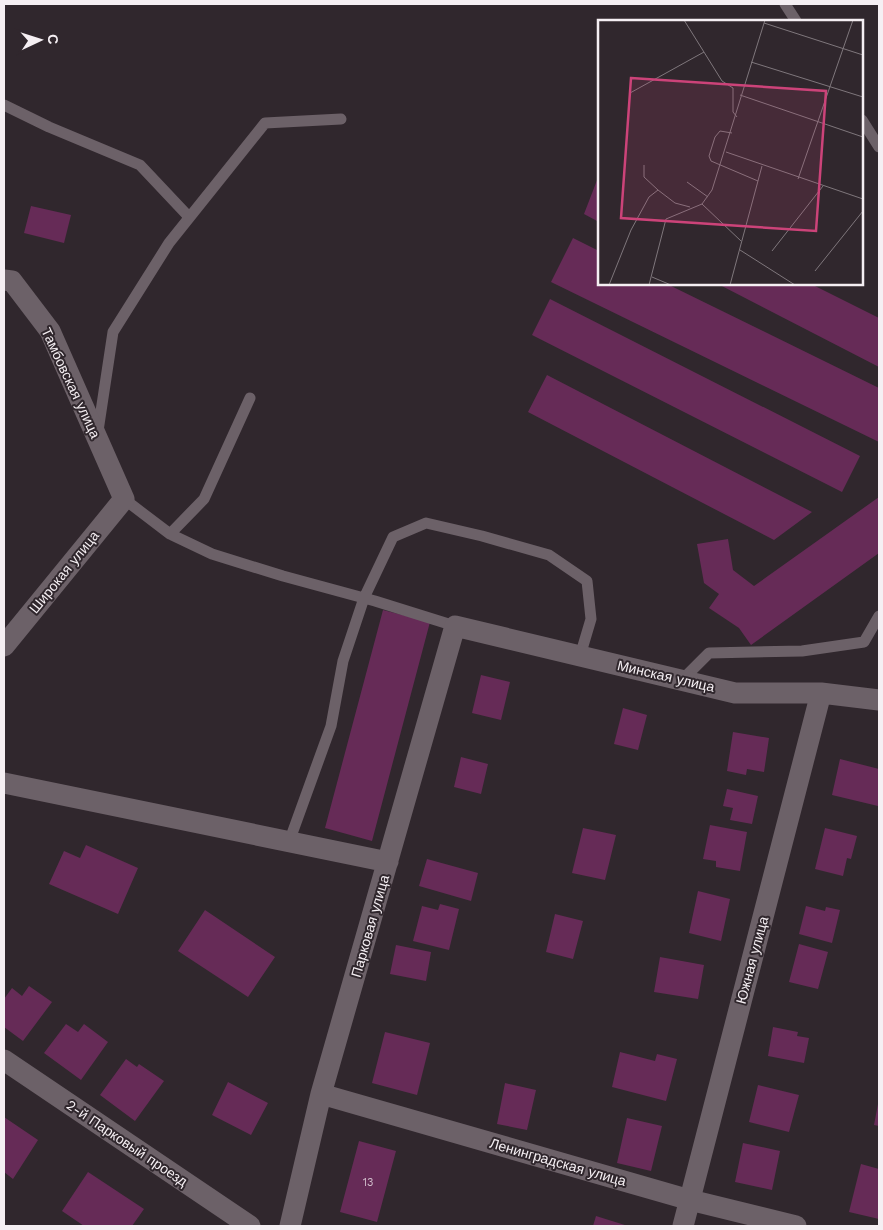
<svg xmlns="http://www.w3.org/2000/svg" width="883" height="1230" font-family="'Work Sans',sans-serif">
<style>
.building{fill:#662b57}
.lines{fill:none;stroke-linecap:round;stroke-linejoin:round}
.lane{stroke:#6c6168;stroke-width:11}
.street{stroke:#6c6168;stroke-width:21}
.labels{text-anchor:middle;stroke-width:4;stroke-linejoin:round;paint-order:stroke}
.number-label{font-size:11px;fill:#d1becc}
.street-label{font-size:14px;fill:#f5eff3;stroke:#30272d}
.inset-road{fill:none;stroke:#7f777c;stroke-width:1}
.view{fill:#cc4379;fill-opacity:0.15;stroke:#cc4379;stroke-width:2.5}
.inset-edge{fill:none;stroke:#f5eff3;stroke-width:2.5}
</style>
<rect width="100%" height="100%" fill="#30272d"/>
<path class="building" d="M599,175V222L584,214Z
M31,206L71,215L64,243L24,233Z
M573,238L599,251V284H667L879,388V442L551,282Z
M718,284H811L879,318V367Z
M550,299L860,456L842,492L532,335Z
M547,375L812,512L774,540L528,412Z
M879,497V553L751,645L739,628L709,608L719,594L704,583L697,544L728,539L733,570L754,586Z
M383,610L430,622L372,841L325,828Z
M481,675L510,682L501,720L472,713Z
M623,708L647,715L638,750L614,744Z
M733,732L769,738L764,772L747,769L746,775L727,771Z
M461,757L488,764L481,794L454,787Z
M840,759L879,769L878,806L832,795Z
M727,789L758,796L752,824L730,820L733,808L723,806Z
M710,825L747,832L740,871L716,867V861L703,859Z
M583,828L616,835L605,880L572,873Z
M825,828L857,836L851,859L847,858L843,876L815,869Z
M86,845L138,868L118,914L49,884L64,851L80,858Z
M427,859L478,873L471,901L419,886Z
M698,891L730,899L721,941L689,933Z
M440,904L459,909L449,950L413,941L422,906L438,910Z
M806,906L825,911L826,907L840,910L832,943L799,934Z
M205,910L275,957L248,997L178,951Z
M555,914L583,921L573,959L546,952Z
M799,944L828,952L818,989L789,982Z
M396,945L431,952L426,981L390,974Z
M660,957L704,965L698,999L654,992Z
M29,986L52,1002L23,1041L4,1027V999L12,988L22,996Z
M66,1024L78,1032L84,1024L108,1042L81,1080L44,1053Z
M773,1027L798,1032L797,1036L809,1038L804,1063L768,1056Z
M385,1032L430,1043L417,1095L372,1083Z
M620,1052L655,1061L657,1054L677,1059L666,1101L612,1087Z
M126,1059L137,1067L139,1064L164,1081L135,1121L100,1095Z
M228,1082L268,1103L251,1135L212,1115Z
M505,1083L536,1090L527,1130L497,1124Z
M758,1085L799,1095L789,1132L749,1122Z
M878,1104H879V1126L874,1125Z
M4,1117L38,1140L13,1179L4,1172Z
M627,1118L662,1126L651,1171L617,1163Z
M359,1141L396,1151L377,1222L340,1212Z
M743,1143L780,1151L772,1190L735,1182Z
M861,1164L879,1169V1219L849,1212Z
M88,1172L144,1209L132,1226H84L62,1211Z
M596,1216L628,1226H593Z"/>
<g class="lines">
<path class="lane" d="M785,4L796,21
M4,105L49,127L140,165L189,217
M862,120L879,147
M98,431L113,332L169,243L265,123L341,119
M124,499L170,534L212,554L283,576L375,601L455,626
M170,534L204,499L250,398
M682,680L709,653L802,651L864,642L879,616
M289,842L331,726L343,661L364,598L393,537L426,523L482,536L549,555L587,581L591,619L580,656"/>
<path class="street" d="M4,280L12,281L50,331L124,499L4,646
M4,783L388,862
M4,1060L250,1226
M321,1094L690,1200L796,1226
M290,1226L321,1094L455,626L735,693H821L879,700
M683,1226L821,693"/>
</g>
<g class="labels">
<g class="number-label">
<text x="368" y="1186">13</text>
</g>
<g class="street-label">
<text transform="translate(71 383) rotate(65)" y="5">Тамбовская улица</text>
<text transform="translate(64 572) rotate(-51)" y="5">Широкая улица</text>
<text transform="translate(666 676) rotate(13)" y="5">Минская улица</text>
<text transform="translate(370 926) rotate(-74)" y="5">Парковая улица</text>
<text transform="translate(752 960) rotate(-75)" y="5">Южная улица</text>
<text transform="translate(127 1143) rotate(34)" y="5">2-й Парковый проезд</text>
<text transform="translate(558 1162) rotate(16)" y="5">Ленинградская улица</text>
</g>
</g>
<g transform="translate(598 20)">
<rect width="265" height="265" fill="#30272d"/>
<path class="inset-road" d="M86,0L124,61L135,68V92L139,97M166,3L265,35M153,42L265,77M32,73L106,32M142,75L265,117M134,113L122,111L117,117L111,136L113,141L160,161M128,132L265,179M46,145V157L60,170L77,183L92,187M200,159L255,0M89,162L110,177M104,184L143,221M142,230L197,265M174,231L225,166M217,251L265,191M54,257L73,265M11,265L33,210L51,177L60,170M51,265L68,199L104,184L114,170L167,0M132,265L164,146"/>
<path class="view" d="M33,58L228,71L218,211L23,198Z"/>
<rect width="265" height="265" class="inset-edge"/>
</g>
<rect width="883" height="1230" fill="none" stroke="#f5eff3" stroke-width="10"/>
<g transform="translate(40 40) rotate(86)" stroke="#30272d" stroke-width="4" paint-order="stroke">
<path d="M0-4L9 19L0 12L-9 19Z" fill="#f5eff3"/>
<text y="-8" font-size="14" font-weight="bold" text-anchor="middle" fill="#f5eff3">С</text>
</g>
</svg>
